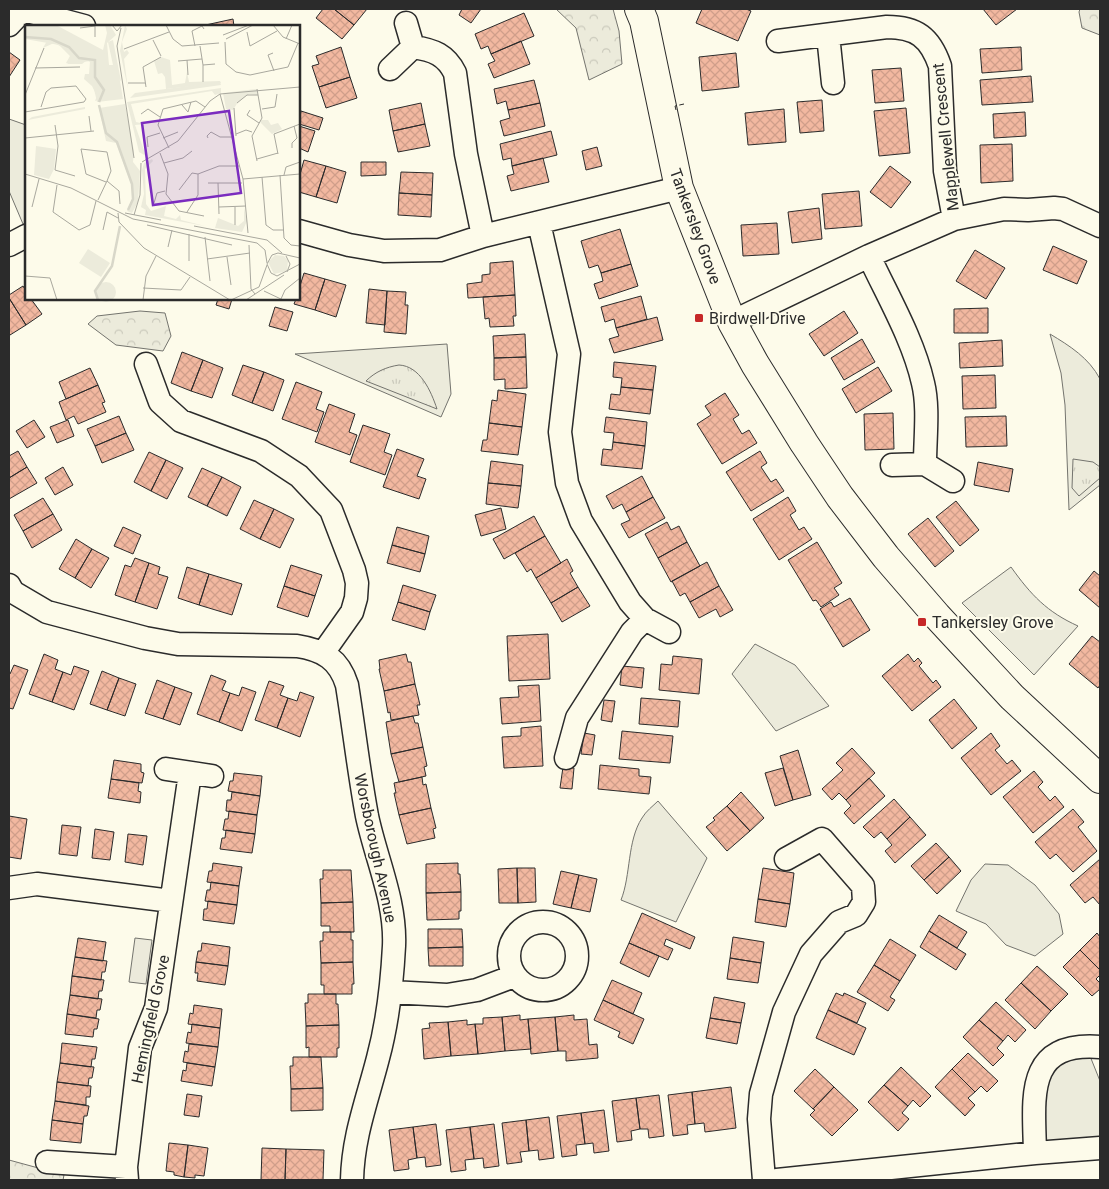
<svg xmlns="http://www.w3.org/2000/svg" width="1109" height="1189" font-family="Roboto,sans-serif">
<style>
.green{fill:#ecebdb;stroke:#74746e}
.forest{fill:url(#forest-crowns);stroke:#74746e}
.park{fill:url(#park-tufts);stroke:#74746e}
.parking{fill:#eceadb;stroke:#74746e}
.building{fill:url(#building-cross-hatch);stroke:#2b2b2b}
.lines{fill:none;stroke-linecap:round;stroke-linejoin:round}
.street-casing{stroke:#2b2b2b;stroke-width:25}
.secondary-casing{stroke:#2b2b2b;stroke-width:30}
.street{stroke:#fdfbea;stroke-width:22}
.secondary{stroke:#fdfbea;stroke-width:28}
.fence{stroke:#2b2b2b;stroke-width:1;stroke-dasharray:6 2.5;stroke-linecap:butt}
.poi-dot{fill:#c62828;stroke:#fdfbea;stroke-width:2}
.labels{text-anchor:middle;stroke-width:4;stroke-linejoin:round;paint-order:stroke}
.street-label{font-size:16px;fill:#2b2b2b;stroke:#fdfbea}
.poi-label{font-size:16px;fill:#2b2b2b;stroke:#fdfbea;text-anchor:start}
.inset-river{fill:none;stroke:#d8d7c9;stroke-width:2.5}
.inset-road{fill:none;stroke:#a9a89e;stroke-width:1}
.view{fill:#7b2cbf;fill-opacity:0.15;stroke:#7b2cbf;stroke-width:2.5}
.inset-edge{fill:none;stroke:#2b2b2b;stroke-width:2.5}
</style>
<defs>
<pattern id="forest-crowns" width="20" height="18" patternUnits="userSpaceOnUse" patternTransform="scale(1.25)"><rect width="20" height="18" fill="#ecebdb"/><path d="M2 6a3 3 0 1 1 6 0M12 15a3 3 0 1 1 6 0" fill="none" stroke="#cbcabc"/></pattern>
<pattern id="park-tufts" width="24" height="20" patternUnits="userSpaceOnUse" patternTransform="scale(1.25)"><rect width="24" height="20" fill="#ecebdb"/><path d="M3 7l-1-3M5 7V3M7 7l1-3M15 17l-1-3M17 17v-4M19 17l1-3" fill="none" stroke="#cbcabc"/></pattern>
<pattern id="building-cross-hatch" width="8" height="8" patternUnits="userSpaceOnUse" patternTransform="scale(1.25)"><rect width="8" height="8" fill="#f2b8a0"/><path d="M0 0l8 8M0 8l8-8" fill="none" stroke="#d09e8a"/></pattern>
</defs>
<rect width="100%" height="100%" fill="#fdfbea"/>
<path class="green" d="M9,119L26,125V223L23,224L9,191Z
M1050,334C1070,346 1089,358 1100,379V485L1069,510L1065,405L1061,373Z
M447,344L451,394L441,417L295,354Z
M1011,567C1031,595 1047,612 1078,626L1034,675L962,603Z
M755,644L795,665L829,706L776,731L732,674Z
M658,801L707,858L676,922L621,900C631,875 627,841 642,818C646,811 653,806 658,801Z
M985,864L1008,865L1035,885L1059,914L1063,934L1035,956L1006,945L986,924L956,911L971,880Z
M1086,1046L1100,1081V1139L1039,1143L1037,1078Z"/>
<path class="forest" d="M556,9H613L619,31L622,64L589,80L576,28Z
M1080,9H1100V35L1082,28L1079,12Z
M140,311L165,313L171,336L163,351L116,345L88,324L97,316Z
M9,1160L64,1175L63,1180H9Z"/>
<path class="park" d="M399,365C420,366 431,391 437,409L366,381C375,372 386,367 399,365Z
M1073,459L1093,462L1100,467V478L1079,496L1072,488Z"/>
<path class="parking" d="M135,938L152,940L146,984L129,982Z"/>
<path class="building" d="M323,9H334L354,25L342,39L316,18Z
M334,9H367L354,25Z
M462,9H481L471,23L459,15Z
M702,9H746L751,11L738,41L696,23Z
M983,9H1017L996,25Z
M524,13L534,36L491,54L488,46L481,49L475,34Z
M233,19L234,26H201Z
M521,41L530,64L494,78L488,64L495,61L491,54Z
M341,47L350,77L319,87L312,66L319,64L316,56Z
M1021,47L1022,70L982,73L980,49Z
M9,52L20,60L9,77Z
M736,53L739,87L702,91L699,57Z
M901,68L904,101L875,103L872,70Z
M1031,76L1033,102L982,105L980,80Z
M350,77L357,98L326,108L319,87Z
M534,80L540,103L508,110L506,101L497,104L494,89Z
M822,100L824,131L800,133L797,102Z
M421,103L425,124L393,131L389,110Z
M540,103L545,126L504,136L500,121L510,118L508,110Z
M906,108L910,153L879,156L874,111Z
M784,109L786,142L748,145L745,113Z
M301,111L323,118L319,130L299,124Z
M1025,112L1026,136L994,138L993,114Z
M425,124L430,146L398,152L393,131Z
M299,126L315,131L308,152L299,148Z
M551,131L557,155L512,166L511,158L503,160L500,144Z
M1012,144L1013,181L981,183L980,145Z
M597,147L602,166L586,170L582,151Z
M543,158L549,182L511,191L507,176L514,174L512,166Z
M304,160L326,166L316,197L299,192V178Z
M361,162H386V175L361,176Z
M326,166L346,172L337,203L316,197Z
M890,166L911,182L891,208L870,192Z
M401,172L433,173L432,195L399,193Z
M859,191L862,226L825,229L822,194Z
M399,193L432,195L431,217L398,215Z
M819,208L822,239L792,243L788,212Z
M777,223L779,254L743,256L741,225Z
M620,229L631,264L601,273L598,265L589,268L581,241Z
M1053,246L1087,261L1077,284L1043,270Z
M975,250L1005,268L986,299L956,281Z
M513,261L515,295L468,298L467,284L482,282V275L490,274V263Z
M631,264L638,286L599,299L594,284L603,281L601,273Z
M304,273L325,279L315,310L294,304L296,299H299V289Z
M325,279L346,285L336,317L315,310Z
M23,286L26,291V299H31L42,314L26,325L9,298V295Z
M369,289L387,291L385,325L366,323Z
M387,291L406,292L405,305H408L406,334L384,332Z
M515,295L516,316H513L514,326L490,327L489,318L485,319L483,297Z
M641,296L647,319L616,328L614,319L605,322L601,307Z
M9,298L26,325L10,335L9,332Z
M218,299H232L229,309L216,305Z
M275,307L293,312L287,331L269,326Z
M988,308V333H954V309Z
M844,311L858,333L824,356L809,334Z
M657,317L663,340L614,353L609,339L619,336L616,328Z
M525,334L526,357L494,358L493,336Z
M862,339L875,362L844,380L831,358Z
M1002,340L1003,366L960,368L959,343Z
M182,352L203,360L191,391L171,383Z
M526,357L527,388L505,389V379L494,380V358Z
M203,360L223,368L212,398L191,391Z
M614,362L656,366L653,390L621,387L622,378L613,377Z
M243,365L264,372L252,403L232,395Z
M878,367L892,391L856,413L842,389Z
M90,368L98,385L66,399L59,382Z
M264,372L284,380L273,411L252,403Z
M995,375L996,408L963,409L962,376Z
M296,382L322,392L316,409L324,412L317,432L282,419Z
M98,385L105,402L102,403L106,412L78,424L74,416L66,420L59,402Z
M621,387L653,390L650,414L609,409L611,394L620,395Z
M498,390L526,394L522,427L489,423L492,400L497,401Z
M725,393L739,415L733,419L742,434L749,430L757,443L722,464L697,424L711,415L705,406Z
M329,404L355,414L349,432L357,435L350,455L315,442Z
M893,413L894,449L865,450L864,414Z
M119,416L126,433L95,446L87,429Z
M1006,416L1007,446L966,447L965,417Z
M606,417L647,422L645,446L613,442L614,433L604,432Z
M34,420L45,437L27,448L16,431Z
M68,420L74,436L57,443L50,427Z
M489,423L522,427L518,455L481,451L483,440H487Z
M363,425L390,434L384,452L392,455L385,475L350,462Z
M126,433L134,450L102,463L95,446Z
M613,442L645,446L642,469L601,465L603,449L612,450Z
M397,449L424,459L417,476L426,479L419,499L383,487Z
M18,451L27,467L9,478V456Z
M760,451L767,463L761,467L771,482L776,479L784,491L751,511L726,472Z
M149,452L166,460L151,491L134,482Z
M166,460L183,468L167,499L151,491Z
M491,461L523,465L521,486L488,483Z
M978,462L1013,469L1009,492L974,485Z
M27,467L37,483L9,499V478Z
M63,467L73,485L55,495L45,478Z
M202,468L222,477L207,506L188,497Z
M642,476L653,497L626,512L622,504L613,509L606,496Z
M222,477L241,487L227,516L207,506Z
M488,483L521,486L518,508L486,504Z
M653,497L665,518L629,538L621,524L630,520L626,512Z
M788,497L796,511L790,515L799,530L804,527L812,539L779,560L753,519Z
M43,498L53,514L23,531L14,515Z
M254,500L274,509L260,539L240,529Z
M956,501L979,530L960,546L936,517Z
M501,508L506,529L481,536L475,515Z
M274,509L294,519L280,548L260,539Z
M53,514L62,530L32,548L23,531Z
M534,516L545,536L504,559L493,539Z
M928,518L954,551L935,567L908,534Z
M667,522L671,530L679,526L687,542L658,558L645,534Z
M123,527L141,535L133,554L114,546Z
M397,527L429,536L425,554L392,545Z
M545,536L561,563L536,578L531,569L527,572L515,553Z
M76,539L92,549L75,578L59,569Z
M687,542L700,566L671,582L658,558Z
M817,542L842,583L834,588L839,595L821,607L816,600L813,601L788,560Z
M392,545L425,554L420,572L387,563Z
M92,549L109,558L91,588L75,578Z
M135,558L149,563L135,602L115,595L125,565L131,567Z
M567,559L573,571L570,573L578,587L551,603L536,578Z
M707,562L719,586L690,602L685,593L680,596L672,581Z
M149,563L160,567L158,574L168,577L157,609L135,602Z
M291,565L322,575L315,596L284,586Z
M187,567L209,574L199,605L178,598Z
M1094,571L1100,576V608L1079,590Z
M209,574L242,584L232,615L199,605Z
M403,585L436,595L430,612L398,602Z
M284,586L315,596L308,617L277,607Z
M719,586L733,610L720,617L716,609L699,618L690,602Z
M578,587L590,606L562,622L551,603Z
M850,598L870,630L843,647L820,609L831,602L834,607Z
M398,602L430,612L425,630L392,620Z
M548,634L550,679L509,681L507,636Z
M1092,636L1100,642V685L1098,688L1069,664Z
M44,654L58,660L55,669L63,672L52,702L29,694Z
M406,654L408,662H411L415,684L384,691L379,669H380L379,660Z
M908,654L914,662L918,658L922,663L919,666L933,683L936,680L941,687L912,711L882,676Z
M673,656L702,659L699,694L659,690L661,664L672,665Z
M14,665L28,670L13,709L9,708V674H10Z
M74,666L89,671L74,710L52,702L63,672L71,675Z
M622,666L644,668L642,688L620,685Z
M102,671L119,678L107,710L90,704Z
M211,675L226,681L222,690L230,693L219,722L197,714Z
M119,678L136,684L125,716L107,710Z
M157,680L175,687L163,719L145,713Z
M269,681L284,686L280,695L288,698L277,728L255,720Z
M415,684L420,705H417L419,715L391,720L390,712L388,713L384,691Z
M539,685L541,721L502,724L500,698L519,697L518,686Z
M175,687L192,693L180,725L163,719Z
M242,687L256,692L242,731L219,722L230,693L239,696Z
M300,692L314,697L300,737L277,728L288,698L297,701Z
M641,698L680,701L678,727L639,724Z
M954,699L977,728L952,749L929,720Z
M604,700L615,701L612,722L601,720Z
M413,716L415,723H418L423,747L391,754L386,722Z
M541,726L543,766L504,768L502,737L521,736V728Z
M622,731L673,736L670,763L619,759Z
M584,733L595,735L592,755L581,754Z
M991,733L1000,746L995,750L1007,764L1012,760L1021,771L991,795L961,758Z
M423,747L427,766L424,767L426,776L399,782L391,754Z
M852,748L875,773L846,800L839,793L832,800L822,789L843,770L836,763Z
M798,750L811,795L793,800L780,756Z
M114,760L141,764V772L144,773L142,783L111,779Z
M600,765L639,769V776L651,777L649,794L598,789Z
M563,767L574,768L572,789L560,788Z
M783,768L793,800L775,806L765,773Z
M1034,771L1043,782L1038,787L1050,801L1055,796L1064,807L1033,833L1003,797Z
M234,773L262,776L260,796L228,791L230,781H233Z
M422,777L423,785L426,784L431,808L399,815L394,793H396L394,783Z
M869,778L885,796L854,824L844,813L851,806L846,800Z
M111,779L139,783L138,791L141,792L140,803L108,798Z
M232,792L260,796L257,815L226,811L227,800H231Z
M741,792L764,818L750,831L727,806Z
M894,799L910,817L887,839L881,832L874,838L863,827Z
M727,806L750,831L727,851L706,827L715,820L713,818Z
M431,808L436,828L433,829L435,838L407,844L399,815Z
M1073,809L1084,822L1078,827L1097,851L1073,872L1056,854L1050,859L1035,842Z
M229,811L257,815L255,834L223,830L225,819H228Z
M9,816L27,819L21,859L9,857Z
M910,817L926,835L895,863L885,851L892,845L887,839Z
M62,825L81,827L77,856L59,854Z
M95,829L114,832L110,860L92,858Z
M226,830L255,834L252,853L220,849L222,838H225Z
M128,834L147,836L143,865L125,862Z
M936,843L949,857L924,880L911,866Z
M949,857L961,871L937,894L924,880Z
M1100,859V905L1093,897L1085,903L1070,885Z
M213,863L242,867L239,886L207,882L209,871H212Z
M458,863V874H460L461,892L426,893V864Z
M517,868H535L536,902L518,903Z
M517,868L518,903H499L498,869Z
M763,868L794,873L790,904L758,899Z
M323,870H351L353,902L321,903L320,879H323Z
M561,871L579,875L571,908L553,904Z
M579,875L597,879L590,912L571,908Z
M211,882L239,886L237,905L205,901L207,890H210Z
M461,892V911H459V919L427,920L426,893Z
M758,899L790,904L786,927L755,922Z
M208,901L237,905L234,924L203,920L204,909H207Z
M353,902L354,932H330V926H321V903Z
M642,913L695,937L690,949L666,939L664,945L673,949L668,960L629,943Z
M939,915L967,932L957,948L929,931Z
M428,929H462L463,947L428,948Z
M929,931L966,954L956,970L920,947Z
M323,932H351V940H353V962L321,963L320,941H323Z
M1097,933L1100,937V970L1080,950Z
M733,937L764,942L761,963L730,958Z
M78,938L106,942L103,961L75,957Z
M890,939L916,955L900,981L874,965Z
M202,943L230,947L228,966L196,962L198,951H201Z
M629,943L659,956L649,977L620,963Z
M463,947V966H429L428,948Z
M1080,950L1100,970V975L1096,979L1100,983V989L1092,996L1063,967Z
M75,957L107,961L105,972H102L101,980L72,976Z
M730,958L761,963L758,983L727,979Z
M196,962L228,966L225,985L197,981L198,973H195Z
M353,962L354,984H352V994H324V985H321V963Z
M874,965L900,981L890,997L895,1000L888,1011L857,992Z
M1037,966L1068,994L1051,1011L1021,983Z
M72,976L104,980L102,991H99L98,999L70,995Z
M612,980L642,993L633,1014L603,1000Z
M1021,983L1051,1011L1035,1029L1005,1000Z
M836,993L843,996L844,993L866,1003L857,1023L828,1010Z
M308,994H336V1004H338L339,1025L306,1026L305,1003H308Z
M70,995L102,999L100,1010H97L96,1018L67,1014Z
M714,997L745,1003L741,1023L710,1018Z
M603,1000L644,1019L633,1044L618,1037L620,1032L594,1020Z
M996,1002L1026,1030L1015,1042L1008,1035L1003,1041L979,1020Z
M194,1005L222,1009L220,1028L188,1024L190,1013L193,1014Z
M828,1010L866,1028L854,1055L816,1038Z
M67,1014L99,1019L97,1029H94L93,1037L65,1034Z
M520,1015V1020L528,1019L531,1049L505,1051L502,1017Z
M574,1015V1020L587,1019L589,1045L597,1044L598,1058L566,1061V1051H558L555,1017Z
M502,1017L505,1051L478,1054L475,1024H483V1018Z
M555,1017L558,1051L531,1054L528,1019Z
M710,1018L741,1023L737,1044L706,1038Z
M467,1020V1025L475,1024L478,1054L451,1056L448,1022Z
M979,1020L1003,1041L997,1048L1004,1055L993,1066L963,1037Z
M448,1022L451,1056L424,1059L422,1029L430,1028L429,1023Z
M192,1024L220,1028L218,1047L186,1043L188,1032L191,1033Z
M339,1025V1048H337V1057H309V1047L306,1048V1026Z
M62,1043L97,1047L95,1059H92L91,1067L60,1063Z
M189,1044L218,1047L215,1067L183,1062L185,1051L188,1052Z
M968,1053L998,1081L987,1092L981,1086L975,1092L952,1069Z
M293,1057H321L323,1088L291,1089L290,1066H293Z
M60,1063L94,1067L92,1078H89L88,1086L57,1082Z
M187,1063L215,1067L212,1086L181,1081L183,1070L186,1071Z
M901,1067L931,1096L920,1107L913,1100L908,1106L884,1085Z
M815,1069L834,1087L813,1109L794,1091Z
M952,1069L975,1092L968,1098L975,1105L965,1116L935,1087Z
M57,1082L91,1086L90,1097H86V1105L55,1101Z
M884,1085L908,1106L902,1113L909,1119L898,1131L868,1102Z
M731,1087L736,1128L705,1132L704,1123L695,1124L692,1092Z
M834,1087L858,1110L832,1136L810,1115L815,1110L813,1109Z
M323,1088V1110L291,1111V1089Z
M692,1092L695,1124L687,1125L688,1134L673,1136L668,1095Z
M187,1094L202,1096L199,1117L184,1115Z
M659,1095L664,1136L649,1138L648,1129H640L636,1098Z
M636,1098L640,1129L631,1131L632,1140L617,1142L612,1101Z
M55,1101L89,1106L87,1116H84L83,1124L52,1120Z
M604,1110L609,1151L594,1153L593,1143L585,1144L581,1113Z
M581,1113L585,1144L576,1145L577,1155L562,1157L557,1116Z
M549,1117L554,1158L539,1160L538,1150L529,1151L526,1120Z
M52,1120L83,1124L81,1143L50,1140Z
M526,1120L529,1151L520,1152L522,1162L507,1164L502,1123Z
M436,1124L441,1165L426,1167L425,1157L417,1158L413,1127Z
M494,1124L499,1166L484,1168L483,1158L474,1159L470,1127Z
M413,1127L417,1158L408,1160L409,1169L394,1171L389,1130Z
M470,1127L474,1159L465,1160L466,1170L451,1172L446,1130Z
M169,1143L188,1145L184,1177L174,1175V1172L166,1171Z
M188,1145L208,1148L204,1176L195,1175V1178L184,1177Z
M262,1148L286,1149L285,1180H261Z
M286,1149L324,1150L323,1180H285Z"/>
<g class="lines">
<g class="street-casing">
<path id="street" d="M24,10L84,26
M9,25L24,9
M828,35L833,83
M778,41L887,27C916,27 930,37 940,66L945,171L954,219
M413,47C434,50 446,55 455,73L466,154L483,236
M390,69L413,47L406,23
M539,223L569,354L560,432L567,483L581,521L630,602L645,619
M299,231L349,245L384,251L440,250L483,236L679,188
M9,245L26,236
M869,256C888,297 913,339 923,383C929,407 925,438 925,464
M732,322L869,256L954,219L1004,209L1028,210L1054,208L1063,209L1100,226
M146,364L160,402L181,421L261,451L299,476L331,510L354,570L357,583L356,598L352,612L323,653
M892,465L925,464L953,481
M9,585L13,592L47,612L145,638L178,644L297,646C323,650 339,659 347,685C354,729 359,773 367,816C376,859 396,901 394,946C392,984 388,1021 378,1058C367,1101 353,1136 352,1180
M566,758L577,718L632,632L645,619L669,632
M166,769L212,776
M9,888L37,884L171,901
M509 956a34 34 0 1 1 68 0a34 34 0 1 1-68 0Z
M391,992L447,995L477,990L514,976
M1035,1153C1034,1098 1024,1041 1100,1047
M47,1162L126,1167
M127,1180L126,1167L140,1048L156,1008L190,773
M764,1180L759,1119L761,1094L784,1012L811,954L839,922L856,915L864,902L863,886L822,839L786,859
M777,1180L1035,1153L1100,1148"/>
</g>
<g class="secondary-casing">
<path id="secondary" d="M639,9L644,21L679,188L732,322L755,364L804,443L840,497L886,557L937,616L1012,697L1100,779"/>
</g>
<use href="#street" class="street"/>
<use href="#secondary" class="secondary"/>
<path class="fence" d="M676,110L675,106L684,104"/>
</g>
<g class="poi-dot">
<rect x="694" y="313" width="10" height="10" rx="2.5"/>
<rect x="917" y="617" width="10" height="10" rx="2.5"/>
</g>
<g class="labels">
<g class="street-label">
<text transform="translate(945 137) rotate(-96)" y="6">Mapplewell Crescent</text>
<text transform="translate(696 226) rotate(70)" y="6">Tankersley Grove</text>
<text transform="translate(376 848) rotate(78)" y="6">Worsborough Avenue</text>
<text transform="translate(150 1019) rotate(-78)" y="6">Hemingfield Grove</text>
</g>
<g class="poi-label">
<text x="709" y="324">Birdwell Drive</text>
<text x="932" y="628">Tankersley Grove</text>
</g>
</g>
<g transform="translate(25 25)">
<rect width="275" height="275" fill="#fdfbea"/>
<path d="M100,0L102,4L97,17L99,27L102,25L104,28L99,34L103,64L95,26ZM136,32L145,35L147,60L160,58L162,47L164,57L195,56L196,58L141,64L140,52L137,48L133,49L129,36ZM232,64L233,70L224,69L213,77L208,85L201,84L198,68ZM236,95H243L246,100L253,98L257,104L247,109L235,97ZM63,224L85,238L76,252L54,238ZM250,230L259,231L263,236L262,246L249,249L243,237Z" fill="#ecebdb"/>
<path d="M31,0L78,25L82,8L80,0H85L91,10L82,18L84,40H88L83,17L88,15L96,56L33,10ZM23,14L66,30L76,74L70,76L72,71L67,61L59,54L60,49H64L65,36L44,39L41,38L45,31L35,21L29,18L18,23ZM195,57L196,60L105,73L110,68ZM196,63V68L190,70L187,66L106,79L111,97L120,99L110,100L121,131L114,127L102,77ZM60,82V84L3,95L7,92ZM127,134L128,136L120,144L121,179L126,186L141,181L139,191L151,194L155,190L156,195L180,201L120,190L121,185L116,182L119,169L117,145L119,138ZM219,183L222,196L217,207L190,203L193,193L213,201L219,196ZM71 267a10 10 0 1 1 20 0a10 10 0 1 1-20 0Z" fill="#ecebdb"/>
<path d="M33,0V4L79,27L83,45L94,50L98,74L72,77L66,51L68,39L62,35L57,39H43L46,28L34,20L0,14V1ZM100,79L109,126L108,137L115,146L113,177L107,188L102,186L108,172L106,159L91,118L81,116L74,83ZM11,121L31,124L29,144L24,154L9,150Z" fill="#ecebdb"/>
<path class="inset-river" d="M0,12L26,14L44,22L54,33L70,35V52L79,65L74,77M74,80L81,108L92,117L107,159L108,174L103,185M73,275L70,266L87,241L95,201"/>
<path class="inset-road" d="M87,0L92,6L97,0M141,0L148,14L157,21L194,18M248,0L258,12L275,19M55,3L70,1V12M96,3L92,21L109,133M222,7L225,21L252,6M198,10L224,0M201,14L228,0M261,14L267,0M128,15L136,31M200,17L201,39L211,47L225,50L263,42L273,18M170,21L167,6L177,1L179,4M175,21L178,40L190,39M99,24L144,7M248,28L243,30L249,46M162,35L163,50M153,36L177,34M178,40V57M10,43L55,42M103,58H120M121,62L118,42L136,32M232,64L237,93L227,111L232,136M195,69L218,154L223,208M0,70L19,23M212,78L222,70H233M157,80L163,87L166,77M209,83L211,111M237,84L250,82L252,69M225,85L222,90L234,98M0,87L59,77L61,74L51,61L26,63L21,67L16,82M116,89L123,84L135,92M64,91L66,106M30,100L33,121L30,145L50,151M211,109L221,105L227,107M0,113L69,106M138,113L153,107M183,113L182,111L186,107L195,112H207M123,122L122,112L135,108M144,123L133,100L138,84L171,76L180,82M267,123V118L272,113L269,101M135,128L143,149L141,169L154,186L179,191M253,129L249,109L275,99M232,134L253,128M117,137L153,116L185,76L195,69L275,62M139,138L158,133L167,126M0,149L46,163L108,194L232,218L240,225L242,238M255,150L259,213L266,220L275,221M259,150L261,142L275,137M237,152L241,200L248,205H259M218,154L275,149M81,157L61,149L56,124L82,127L86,146L82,156M183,158H217M193,158L194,189M32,160L28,187L54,205L65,200L71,176M275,160V189M154,165L167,148L173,149L194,141H214M73,175L82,156L94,166L95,179M129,178L132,168L140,166M7,182L14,154M194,182L221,181M210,182V200M162,187L173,170V149M93,188L94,197L119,223L205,275M100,188L136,195M109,190L115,170L116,138M122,200L207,220M169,201L242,215L257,228M78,205L82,187L93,193M164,209V236M180,212L185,256M224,220L226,264L230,269M143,222L147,205M261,231L265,239L262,247M202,232L206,260M275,233L253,228L247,230L242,239L246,248L252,251L275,239M182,234L225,228M0,251L25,253L32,275M118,263L156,265L165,252M239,266L258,275M256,274L260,265L275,253M118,275L121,251L131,231M206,275L234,262L242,240M221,275L259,250"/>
<path class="view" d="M204,86L216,168L128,180L117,98Z"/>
<rect width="275" height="275" class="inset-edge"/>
</g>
<rect width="1109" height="1189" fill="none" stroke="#2b2b2b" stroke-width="20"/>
</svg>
